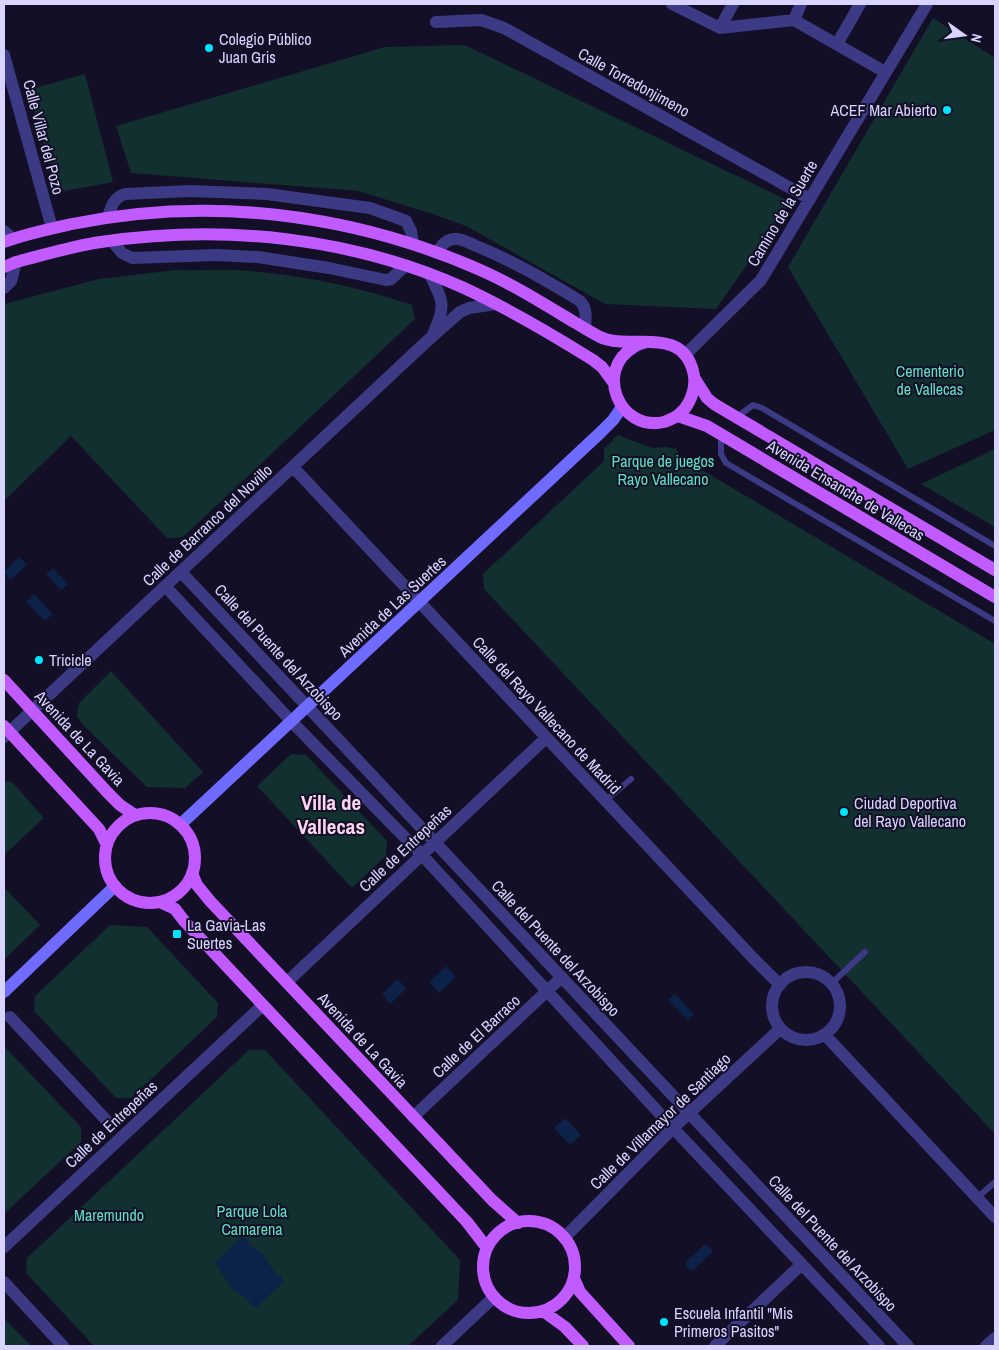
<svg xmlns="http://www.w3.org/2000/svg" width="999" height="1350" font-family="'Archivo Narrow',sans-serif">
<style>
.green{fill:#12302f}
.water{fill:#0c2248}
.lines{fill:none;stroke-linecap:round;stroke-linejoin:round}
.lane{stroke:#3d3a85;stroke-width:6}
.street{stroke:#3d3a85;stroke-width:12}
.secondary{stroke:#6f6bff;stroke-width:12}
.primary{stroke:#c25bff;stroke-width:12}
.poi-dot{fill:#00e5ff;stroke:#130f26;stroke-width:2}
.labels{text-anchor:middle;stroke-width:4;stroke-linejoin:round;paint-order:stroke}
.poi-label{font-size:16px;fill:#d9d4ff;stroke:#130f26;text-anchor:start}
.street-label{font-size:16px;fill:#d9d4ff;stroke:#130f26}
.park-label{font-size:16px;fill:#5fe0c0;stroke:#130f26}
.district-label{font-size:21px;font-weight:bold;fill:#ffd6f0;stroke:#130f26}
</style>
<rect width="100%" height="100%" fill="#130f26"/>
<path class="green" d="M933,18L995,58V430L908,469L788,267Z
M465,45L791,202L716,309L605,304L466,226L436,215L358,191L131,173L116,126L385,47Z
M85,74L113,182L65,191L54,183L28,90Z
M176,270C200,271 224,269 248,271C304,275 359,287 412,305L415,319L183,537L167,538L71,436L4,501V304L99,279Z
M618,435L652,448L667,447L676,449L682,458L995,644V1134L484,589L483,574L604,461V449Z
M995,449V527L921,484Z
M111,671L203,772L185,788L147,787L82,724L77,716L79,703Z
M291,754L306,755L387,841L386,856L352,888L257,786Z
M4,781L12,782L44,818L4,855Z
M4,887L40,925L4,960Z
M110,925L147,927L218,1003L217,1017L131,1098H116L34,1011L35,996Z
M4,1046L81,1127V1142L4,1214Z
M249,1050H265L460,1260L458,1300L408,1346H94L26,1273L27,1258Z
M4,1318L31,1346H4Z"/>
<path class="water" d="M19,557L27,565L10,580L4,572Z
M53,568L68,584L61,590L46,574Z
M34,594L53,614L45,621L26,602Z
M446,966L456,977L439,993L429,982Z
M398,979L406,989L390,1004L382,994Z
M675,994L694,1014L688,1020L668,1000Z
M565,1118L581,1135L570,1145L554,1128Z
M241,1237L250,1241L248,1244L262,1253L277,1276L280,1274L283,1282L257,1307L249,1304L250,1301L232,1288L215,1263Z
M704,1245H707L712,1250V1253L693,1270H690L685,1265L686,1262Z"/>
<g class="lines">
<path class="lane" d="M737,417L753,405L762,408L995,546
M721,435V454L726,463L995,621
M605,801L631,779
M832,983L865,952
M978,1197L995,1182"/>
<path class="street" d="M672,4L720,28L794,20L885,72
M794,20L801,4
M436,22L481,20L504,28L810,199
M720,28L733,4
M837,44L860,4
M4,55L52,228
M108,217C111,207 114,197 125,194L190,191L267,194L370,208L406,221L411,231L413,244
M4,231L13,239
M112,241L122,253L132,258L216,255L258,257L329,268L386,280L391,279L405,266
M437,253C441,246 445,240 454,239C462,238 469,243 476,246C512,260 546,280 580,301C587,308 586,318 585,328
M430,275C443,300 446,306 434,332
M4,288L11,281L16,262
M685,355L761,280L927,4
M293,467L753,958L780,985
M181,572L908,1346
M165,586L292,722L422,855L673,1128L879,1346
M4,737L426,342L460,312L469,308L496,304
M772 1006a34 34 0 1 1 68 0a34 34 0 1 1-68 0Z
M287,982L546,738
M10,1017L108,1122
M825,1035L995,1217
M413,1117L562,977
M564,1238L673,1128L780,1029
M4,1247L263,1005
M4,1282L63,1346
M442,1346L494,1297
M715,1346L802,1264
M986,1346L995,1338"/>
<path class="secondary" d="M181,824L600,433L613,420L622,407
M4,992L115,886"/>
<path class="primary" d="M4,242C25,234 49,229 72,224C208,196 350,213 478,269C508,282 536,299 564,316C576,323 588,331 600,337C630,351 681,325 693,371C696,382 694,392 689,402C684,412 674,419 664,422C619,432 594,370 634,347C637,345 643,343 647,342
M4,267L16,262C44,255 72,246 101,242C223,224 351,237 464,288C507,308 553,335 593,360L602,367L613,382
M695,379L707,398L714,404L995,570
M678,416L707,426L995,597
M4,680L108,793L120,805L135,815
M4,726L99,829L107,845
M105 858a45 45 0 1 1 90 0a45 45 0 1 1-90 0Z
M192,873L197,885L210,901L492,1200L518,1223
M160,902L175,909L185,922L467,1222L487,1248
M483 1267a46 46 0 1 1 92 0a46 46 0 1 1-92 0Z
M574,1278L580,1292L629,1346
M543,1311L565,1327L583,1346"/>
</g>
<g class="poi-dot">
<circle cx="209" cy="48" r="5"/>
<circle cx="947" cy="110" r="5"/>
<circle cx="39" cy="660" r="5"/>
<circle cx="844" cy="812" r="5"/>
<rect x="172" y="929" width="10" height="10" rx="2.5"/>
<circle cx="664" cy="1322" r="5"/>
</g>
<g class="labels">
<g class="poi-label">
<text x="219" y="45">Colegio Público<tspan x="219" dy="18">Juan Gris</tspan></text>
<text x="937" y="116" text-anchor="end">ACEF Mar Abierto</text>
<text x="49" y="666">Tricicle</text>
<text x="854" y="809">Ciudad Deportiva<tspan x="854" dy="18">del Rayo Vallecano</tspan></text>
<text x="187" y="931">La Gavia-Las<tspan x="187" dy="18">Suertes</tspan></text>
<text x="674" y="1319">Escuela Infantil "Mis<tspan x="674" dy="18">Primeros Pasitos"</tspan></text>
</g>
<g class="street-label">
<text transform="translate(634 82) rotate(29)" y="6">Calle Torredonjimeno</text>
<text transform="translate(44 137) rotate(75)" y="6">Calle Villar del Pozo</text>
<text transform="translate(782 213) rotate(-59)" y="6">Camino de la Suerte</text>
<text transform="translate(846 490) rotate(31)" y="6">Avenida Ensanche de Vallecas</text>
<text transform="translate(207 525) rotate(-43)" y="6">Calle de Barranco del Novillo</text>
<text transform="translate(392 606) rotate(-43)" y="6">Avenida de Las Suertes</text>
<text transform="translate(279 652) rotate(47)" y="6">Calle del Puente del Arzobispo</text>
<text transform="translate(547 715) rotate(47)" y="6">Calle del Rayo Vallecano de Madrid</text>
<text transform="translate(80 738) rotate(47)" y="6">Avenida de La Gavia</text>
<text transform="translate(405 848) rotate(-43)" y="6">Calle de Entrepeñas</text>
<text transform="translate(556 948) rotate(47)" y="6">Calle del Puente del Arzobispo</text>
<text transform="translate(476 1036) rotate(-43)" y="6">Calle de El Barraco</text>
<text transform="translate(363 1040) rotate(47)" y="6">Avenida de La Gavia</text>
<text transform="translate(660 1121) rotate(-44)" y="6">Calle de Villamayor de Santiago</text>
<text transform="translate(111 1124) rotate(-43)" y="6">Calle de Entrepeñas</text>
<text transform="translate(833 1243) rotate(47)" y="6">Calle del Puente del Arzobispo</text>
</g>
<g class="park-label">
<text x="930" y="377">Cementerio<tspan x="930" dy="18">de Vallecas</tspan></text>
<text x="663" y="467">Parque de juegos<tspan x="663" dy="18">Rayo Vallecano</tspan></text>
<text x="252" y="1217">Parque Lola<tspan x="252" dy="18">Camarena</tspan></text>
<text x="109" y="1221">Maremundo</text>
</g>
<g class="district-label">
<text x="331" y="810">Villa de<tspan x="331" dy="24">Vallecas</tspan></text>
</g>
</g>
<rect width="999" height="1350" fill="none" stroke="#d9d4ff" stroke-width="10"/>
<g transform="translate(964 35) rotate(104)" stroke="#130f26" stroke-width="4" paint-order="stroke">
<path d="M0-4L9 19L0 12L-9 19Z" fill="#d9d4ff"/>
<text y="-8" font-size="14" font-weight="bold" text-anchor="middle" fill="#d9d4ff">N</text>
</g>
</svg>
